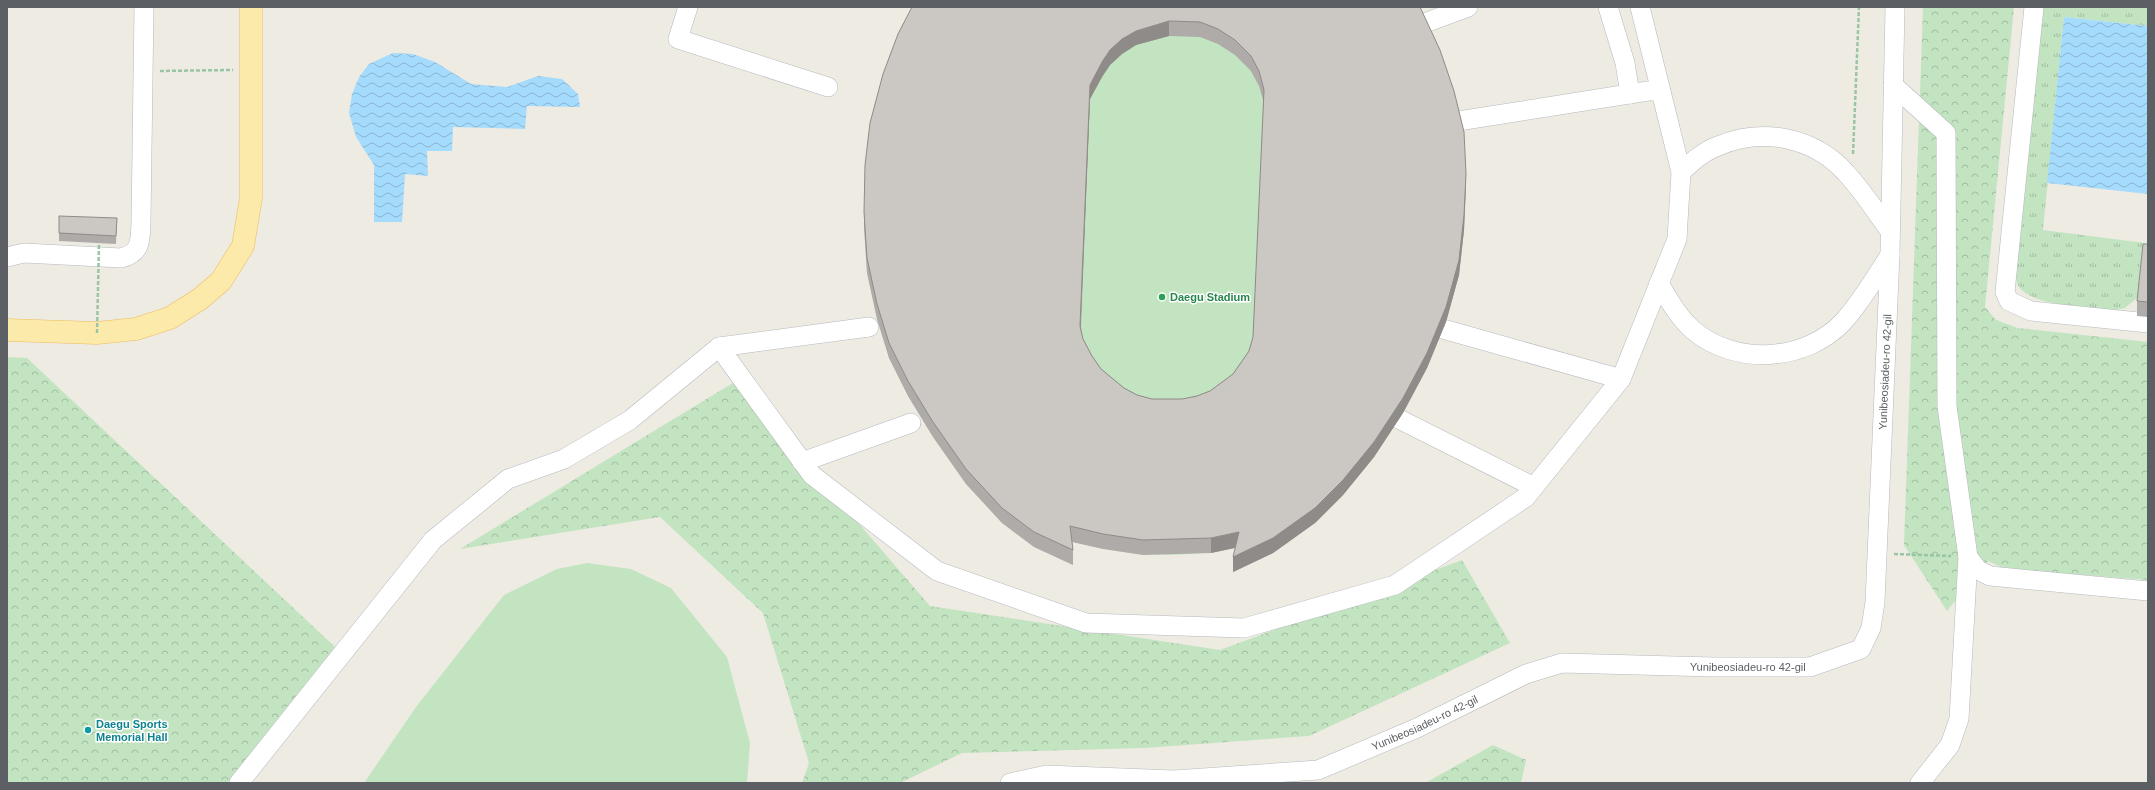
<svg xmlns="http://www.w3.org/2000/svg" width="2155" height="790" font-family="Helvetica,sans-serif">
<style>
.grass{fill:url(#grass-tufts)}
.forest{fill:url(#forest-crowns)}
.garden{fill:#c3e4c1}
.water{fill:url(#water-waves)}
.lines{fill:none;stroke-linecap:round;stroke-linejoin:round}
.minor-casing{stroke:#b6b9bd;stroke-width:20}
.major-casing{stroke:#ecbb5e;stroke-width:23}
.path{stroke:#9ac5a4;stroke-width:2.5;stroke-dasharray:4 2;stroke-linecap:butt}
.minor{stroke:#fff;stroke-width:19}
.major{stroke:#fceaaa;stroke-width:22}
.path-bridge{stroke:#9ac5a4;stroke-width:2.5;stroke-dasharray:4 2;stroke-linecap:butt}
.wall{fill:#afaba8;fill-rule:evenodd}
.shaded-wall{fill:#8e8b88}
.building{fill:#cbc7c3;stroke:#8e8b88;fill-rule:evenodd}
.leisure-dot{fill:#2e9e5b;stroke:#fff;stroke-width:1.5}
.culture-dot{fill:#0f9aa8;stroke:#fff;stroke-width:1.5}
.labels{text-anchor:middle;stroke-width:3;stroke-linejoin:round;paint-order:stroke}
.leisure-label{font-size:11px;font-weight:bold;fill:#27864d;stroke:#fff;text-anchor:start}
.street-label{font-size:11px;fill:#5c6064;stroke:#fff}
.culture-label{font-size:11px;font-weight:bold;fill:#0d838f;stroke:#fff;text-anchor:start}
</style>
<defs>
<pattern id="grass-tufts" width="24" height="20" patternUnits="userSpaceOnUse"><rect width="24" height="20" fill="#c3e4c1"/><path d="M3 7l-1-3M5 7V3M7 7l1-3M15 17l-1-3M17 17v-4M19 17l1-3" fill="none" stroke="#a2bca0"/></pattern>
<pattern id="forest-crowns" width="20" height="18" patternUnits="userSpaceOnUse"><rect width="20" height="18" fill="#c3e4c1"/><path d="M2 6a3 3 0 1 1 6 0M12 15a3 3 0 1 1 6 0" fill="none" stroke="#a2bca0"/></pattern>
<pattern id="water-waves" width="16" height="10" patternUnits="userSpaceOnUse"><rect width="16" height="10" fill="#a5dbfc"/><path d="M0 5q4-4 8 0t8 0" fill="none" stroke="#8ab5d0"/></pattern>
</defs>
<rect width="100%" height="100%" fill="#eeebe3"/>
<path class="grass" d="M2042,7H2148V26L2064,17L2043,230L2145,243L2139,296L2125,308L2116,310C2094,308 2026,307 2017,283C2016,281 2016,276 2015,274Z"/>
<path class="forest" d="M1923,7H2014L1985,307L1996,320L2018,328L2148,342V580L2005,569L1988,561L1947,611L1904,545Z
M7,357L27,358L335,647L227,783H7Z
M741,378L809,466L930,606L1220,650L1462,560L1510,643L1309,736L1144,748L962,753L900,783H802L809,763L763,613L660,517L460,549Z
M1493,745L1526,760L1521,783H1425Z"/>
<path class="garden" d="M1412,7L1466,189L1464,230L1459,275L1446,321L1374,457L1343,495L1315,523L1273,553L1233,572L1239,547C1179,560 1129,556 1070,541L1073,565L1034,547L1002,523L966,484L933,437L908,396L889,358L877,319L867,273L864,227L918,10Z
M587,563L631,569L671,588L727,657L750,743L747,783H364L416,707L504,595L557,569Z"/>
<path class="water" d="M2064,17L2148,26V194L2047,183Z
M393,53L413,54L435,62L471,84L507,87L538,76L562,79L578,94L580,107L527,106L525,129L453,127L452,151H427L428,176L405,174L402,222H374V165L356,137L349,113L352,94L359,77L369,64Z"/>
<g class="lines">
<g class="minor-casing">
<g id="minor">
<path d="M688,7L678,39L828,87"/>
<path d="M1608,7L1625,63L1630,94"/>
<path d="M2034,7L2005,292L2009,301L2031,311L2148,323"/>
<path d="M1422,24L1468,7"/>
<path d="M1893,85L1946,133L1947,406L1968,557L1959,719L1950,745L1920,783"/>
<path d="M1458,121L1648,91H1659"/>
<path d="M1681,172C1692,162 1704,151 1718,146C1762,127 1814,137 1846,173C1862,190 1876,212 1890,231"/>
<path d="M7,257L24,253L121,258C142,253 140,240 141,222L144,7"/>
<path d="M1659,283C1669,300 1678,317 1693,330C1735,366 1805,362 1843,322C1861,302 1875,278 1890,255"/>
<path d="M1443,329L1621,379"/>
<path d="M719,347L812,475L937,571L1086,623L1244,628L1395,585L1526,497L1621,379L1677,239L1681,172L1640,7"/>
<path d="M1399,419L1534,487"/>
<path d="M802,462L911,423"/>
<path d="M1968,557L1978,570L1990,576L2148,591"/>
<path d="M239,783L433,540L508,479L564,459L630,420L719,347L869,327"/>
<path id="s1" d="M1010,783L1046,775L1174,780L1318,770L1417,728L1526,674L1562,663L1713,667H1810L1861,649L1871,628L1875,602L1890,254L1895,7"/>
</g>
</g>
<g class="major-casing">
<path id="major" d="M7,330L97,333L136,329L170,318L200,299L221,281L243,246L251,198V7"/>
</g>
<path class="path" d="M160,71L233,70
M1853,154L1859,7
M1894,554L1951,556"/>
<use href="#minor" class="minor"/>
<use href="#major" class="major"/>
<path class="path-bridge" d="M97,333L99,243"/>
</g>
<path class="wall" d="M912,7H1420L1466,189L1464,230L1459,275L1446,322L1427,368L1403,413L1374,457L1343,495L1315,523L1273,553L1233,572L1235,548L1211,553L1143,555L1103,549L1072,542L1073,550V565L1034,547L1002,523L966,484L933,437L908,396L889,358L877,319L867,273L864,227V212ZM1169,36L1200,37L1218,44L1235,55L1251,71L1259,86L1264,103L1253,337L1249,351L1233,374L1210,391L1197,396L1182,399H1152L1137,395L1124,388L1101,369L1092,356L1083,339L1081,328L1090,99L1102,77L1110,65L1122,54L1136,45Z
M117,218L116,244L59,241V233Z
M2148,244V317L2137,316V301Z"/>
<path class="shaded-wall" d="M1169,21V36L1136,45L1122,54L1110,65L1102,77L1090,99L1080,341V326L1090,85L1102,62L1110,50L1122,39L1136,31Z
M1466,174L1464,230L1459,275L1446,322L1427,368L1403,413L1374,457L1343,495L1315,523L1273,553L1233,572V557Z
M1239,532V547L1211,553V538Z"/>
<path class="building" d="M912,7H1420L1440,50L1454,91L1464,132L1466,174L1464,215L1459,260L1446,307L1427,353L1403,398L1374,442L1343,480L1315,508L1273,538L1233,557L1239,532L1211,538L1143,540L1103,534L1070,526L1073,550L1034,532L1002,508L966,469L933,422L908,381L889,343L877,304L867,258L864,212L865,165L870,123L883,74L898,34ZM1169,21L1200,22L1218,29L1235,40L1251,56L1259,71L1264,90L1253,337L1249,351L1233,374L1210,391L1197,396L1182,399H1152L1137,395L1124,388L1101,369L1092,356L1083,339L1080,326L1090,85L1102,62L1110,50L1122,39L1136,31Z
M59,216L117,218L116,236L59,233Z
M2143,244H2148V302L2137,301Z"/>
<circle class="leisure-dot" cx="1162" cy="297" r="4"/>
<circle class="culture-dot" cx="88" cy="730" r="4"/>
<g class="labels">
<g class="leisure-label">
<text x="1170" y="301">Daegu Stadium</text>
</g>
<g class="street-label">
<text dy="4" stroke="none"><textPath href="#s1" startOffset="1158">Yunibeosiadeu-ro 42-gil</textPath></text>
<text dy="4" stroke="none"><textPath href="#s1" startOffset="762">Yunibeosiadeu-ro 42-gil</textPath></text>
<text dy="4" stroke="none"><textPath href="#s1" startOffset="426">Yunibeosiadeu-ro 42-gil</textPath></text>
</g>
<g class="culture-label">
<text x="96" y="728">Daegu Sports<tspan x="96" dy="13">Memorial Hall</tspan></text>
</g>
</g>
<rect width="2155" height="790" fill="none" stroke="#5c6064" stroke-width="16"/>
</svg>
